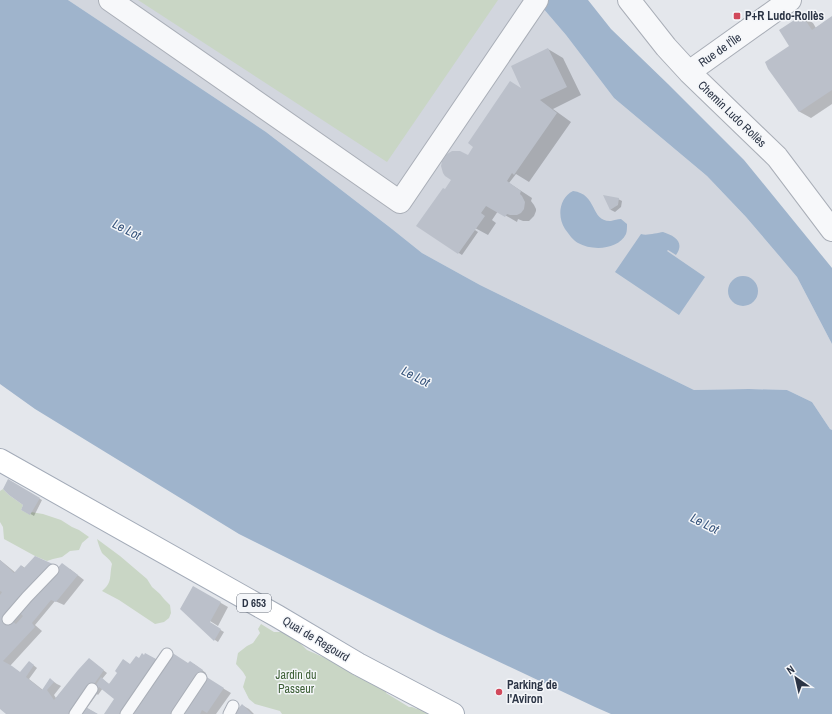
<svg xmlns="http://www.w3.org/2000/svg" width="832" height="714" font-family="'Archivo Narrow',sans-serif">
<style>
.built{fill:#d2d6de}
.green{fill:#c9d6c5}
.water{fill:#9fb4cc}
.shadow{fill:#0003}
.building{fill:#bbc0ca}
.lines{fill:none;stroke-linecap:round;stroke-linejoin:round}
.service-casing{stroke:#a9aeb7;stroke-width:13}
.minor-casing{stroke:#a9aeb7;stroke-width:24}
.primary-casing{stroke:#a3abb8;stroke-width:24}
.service{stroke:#f7f8fa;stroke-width:11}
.minor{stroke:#f7f8fa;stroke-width:22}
.primary{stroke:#fff;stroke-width:22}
.poi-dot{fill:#d1495b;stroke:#f4f6f9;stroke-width:1.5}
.labels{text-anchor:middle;stroke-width:3;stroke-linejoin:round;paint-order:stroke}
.shield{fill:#f4f6f9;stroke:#676e7b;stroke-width:1}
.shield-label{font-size:11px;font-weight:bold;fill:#2b3445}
.poi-label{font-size:12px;font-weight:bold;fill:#2b3445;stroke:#f4f6f9;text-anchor:start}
.street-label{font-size:12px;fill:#2b3445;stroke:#f4f6f9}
.park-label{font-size:12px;fill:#3f6138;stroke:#f4f6f9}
.water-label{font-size:13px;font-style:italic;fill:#34527a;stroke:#f4f6f9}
</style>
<rect width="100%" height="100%" fill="#e4e7ec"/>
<path class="built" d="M68,0H536L566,35L614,98L707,176L746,217L781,258L797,277L832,344V430L830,429L812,402L787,390L749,389L694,390L480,285L422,253L392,229L266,132Z"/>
<path class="green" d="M138,0H498L387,162Z
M3,489L9,495L23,505L21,510L29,514L31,512L43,514L61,520L72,527L79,530L89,537L82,543L79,550L70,551L62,557L53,559L47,561L35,556L4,539L3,527L0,522V491Z
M97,539L120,556L147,579L152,587L160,594L164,599L170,605L171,613L169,618L164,622L155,624L119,600L102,591C113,582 109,576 112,564C110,559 106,557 102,553C100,549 98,543 97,539Z
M261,624L274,632H283L300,643L307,650L332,661L342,664L355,676L370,677L387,690L386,693L409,707H412L417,709L419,704L462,714H282L280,711L255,704L249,699L243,687L246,677L243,672L236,664L238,653L247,646L253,643L260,633L258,629Z"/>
<path class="water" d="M0,0H68L266,132L392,229L422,253L480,285L694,390L749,389L787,390L812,402L830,429L832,430V714H611L595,707L438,633L239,534L35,409L0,384Z
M536,0H588L611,29L668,84L744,160L832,268V344L797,277L781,258L746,217L707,176L614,98L566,35Z
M573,191C598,194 590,222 611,221C615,220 617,219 621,219L627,224C627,228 627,231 626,234C618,250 592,251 578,243C576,242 573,239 571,237C569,234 567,232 565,229C557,217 559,198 573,191Z
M663,232C675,236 685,242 676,255L668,250L667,251L705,277L679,315L615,272L641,234C646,236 657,233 663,232Z
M728 291a15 15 0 1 1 30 0a15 15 0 1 1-30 0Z"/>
<path class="shadow" d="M802,16L813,23L816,28L832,17V104L811,118L800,112L770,68L790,46Z
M548,49L563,58L581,95L553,109L571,122L529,182L516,174L509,183L532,198L531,201L534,205L536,209V211L534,216L529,221H523L518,219L517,222L498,211L492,220L496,223L488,235L475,228V230L478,232L462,255L418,226L446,190L469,156L522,89Z
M605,196L618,199L622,201L621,207L615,212L611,210Z
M8,481L42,500L34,516L22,509L24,505Z
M0,560L5,564L16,573L22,566L25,568L54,566L59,568L70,569L84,580L64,605L55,601L35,625L42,631L10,666L21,673L32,664L37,668L29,679L43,690L50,679L57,684L61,686L54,695L56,698L89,659L107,673L102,679L109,684L133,668L139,659L145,656V654L159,661L194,664L206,673L204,677L231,693L216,714H106L115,699L103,688L98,695L97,694L87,708L97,714H9L0,707Z
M193,587L228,607L218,626L210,621L209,623L224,632L218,642L215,640L182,608Z
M242,705L249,709L254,714H236Z"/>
<path class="building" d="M802,15L812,30L832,16V90L799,112L768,69L765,62L789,46L779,30Z
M548,48L567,87L540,100L557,113L514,175L512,173L507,181L521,191L520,194L522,196L525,202L524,209L521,213L517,215H510L507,214L505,217L486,206L481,213L485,216L458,254L416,226L443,188L445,189L451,180L445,176L443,173L441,166L442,161L447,154L452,151H460L468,155L473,147L468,143L510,81L521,88L511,66Z
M603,195L619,198L618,205L610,210Z
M8,479L40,498L30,515L21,510L23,505L9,495L3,489Z
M35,556L55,565L6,617L16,624L23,616L19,612L62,563L78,575L56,602L51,600L32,623L35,627L3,661L12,666L20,672L29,661L34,665L26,677L42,690L50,678L54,682L47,690L54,700L78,670L89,658L104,670L73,714H6L0,709V595L2,592L0,591V560L14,573L21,565L24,568Z
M193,586L221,602L210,622L221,629L214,641L180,609Z
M171,652L188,663L190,661L203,670L175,714H127Z
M142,653L144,655L145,653L156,659L151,667L155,670L123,714H104L114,699L99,687L94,694L91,692L101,677L109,684L117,673L115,671L123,659L130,664L136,656L139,658Z
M205,676L224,688L207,713L202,710L200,714H179Z
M242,704L252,714H234Z
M82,705L98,714H76Z"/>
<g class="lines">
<g class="service-casing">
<path id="service" d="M8,619L27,597L53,570
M75,714L92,689
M126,714L167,654
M177,714L201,678
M229,714L233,706"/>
</g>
<g class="minor-casing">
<path id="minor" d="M110,0L400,202L537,0
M629,0L666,47L689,72L777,157L832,230
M689,72L790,0"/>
</g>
<g class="primary-casing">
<path id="primary" d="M0,460L277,616L358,664L453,714"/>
</g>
<use href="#service" class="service"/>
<use href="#minor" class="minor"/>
<use href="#primary" class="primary"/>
</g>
<g class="poi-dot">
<rect x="733" y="12" width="8" height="8" rx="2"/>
<circle cx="499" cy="692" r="4"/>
</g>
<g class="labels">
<rect class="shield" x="237" y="594" width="34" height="18" rx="3"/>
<g class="shield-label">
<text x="254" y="607">D 653</text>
</g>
<g class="poi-label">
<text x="745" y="20">P+R Ludo-Rollès</text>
<text x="507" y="689">Parking de<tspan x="507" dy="14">l'Aviron</tspan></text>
</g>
<g class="street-label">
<text transform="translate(720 50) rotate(-35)" y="4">Rue de l'Île</text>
<text transform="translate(732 114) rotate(44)" y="4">Chemin Ludo Rollès</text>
<text transform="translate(316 639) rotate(31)" y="4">Quai de Regourd</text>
</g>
<g class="park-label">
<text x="296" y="679">Jardin du<tspan x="296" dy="14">Passeur</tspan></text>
</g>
<g class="water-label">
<text transform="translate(127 229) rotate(27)" y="5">Le Lot</text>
<text transform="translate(416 376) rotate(27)" y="5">Le Lot</text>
<text transform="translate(705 523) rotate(27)" y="5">Le Lot</text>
</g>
</g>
<g transform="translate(796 678) rotate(326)" stroke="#f4f6f9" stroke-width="3" paint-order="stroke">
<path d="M0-3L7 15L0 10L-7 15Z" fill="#2b3445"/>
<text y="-6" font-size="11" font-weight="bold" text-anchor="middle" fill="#2b3445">N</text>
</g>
</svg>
